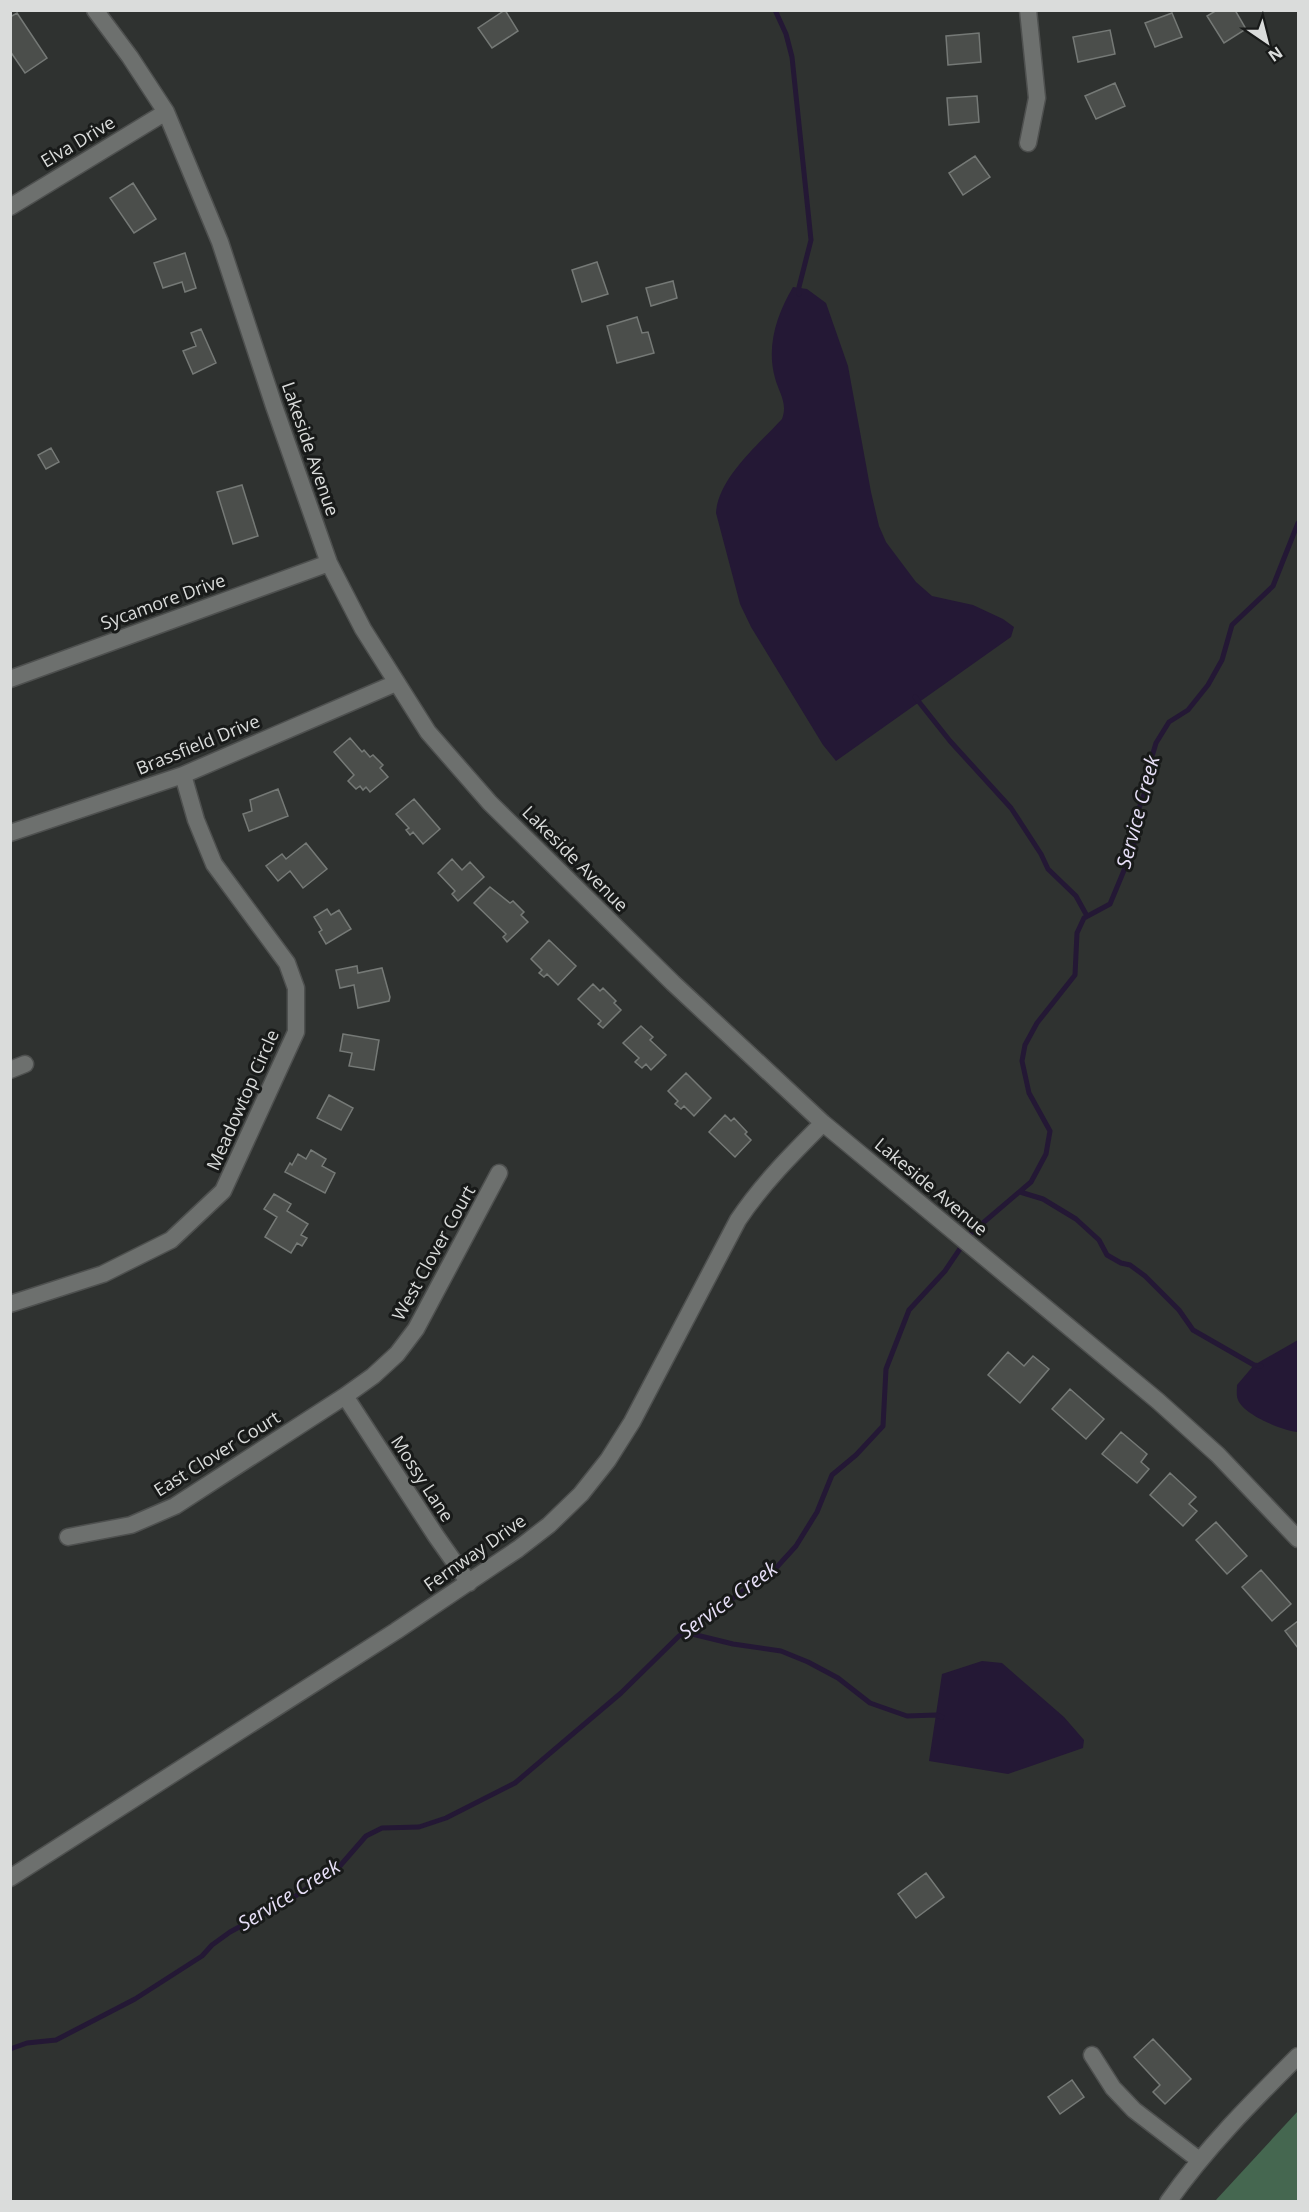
<svg xmlns="http://www.w3.org/2000/svg" width="1309" height="2212" font-family="'Open Sans',sans-serif">
<style>
.forest{fill:#456750}
.water{fill:#241835}
.lines{fill:none;stroke-linecap:round;stroke-linejoin:round}
.stream{stroke:#241835;stroke-width:5}
.building{fill:#4b4e4b;stroke:#757976;stroke-width:1.5}
.minor-casing{stroke:#4e504f;stroke-width:19}
.minor{stroke:#6d706e;stroke-width:16}
.labels{text-anchor:middle;stroke-width:6;stroke-linejoin:round;paint-order:stroke}
.street-label{font-size:18px;fill:#dadcdb;stroke:#181a19}
.water-label{font-size:20px;font-style:italic;fill:#e7dff7;stroke:#181a19}
</style>
<rect width="100%" height="100%" fill="#2f3230"/>
<path class="forest" d="M1298,2111V2201H1215Z"/>
<path class="water" d="M793,287L807,289L826,303L848,366L871,492L879,526L886,542L916,582L932,596L973,605L1003,619L1014,627L1011,637L836,761L823,745L751,627L740,604L716,513C718,478 759,444 782,419C788,403 779,393 775,378C766,346 777,314 793,287Z
M1298,1340V1432C1283,1431 1244,1415 1238,1400C1236,1396 1237,1389 1237,1385L1254,1365Z
M982,1661L1002,1663L1064,1717L1084,1740L1083,1748L1008,1774L929,1761L942,1674Z"/>
<g class="lines">
<path class="stream" d="M775,10L786,34L792,57L811,240L799,287V294
M915,697L950,741L1011,808L1041,854L1048,869L1076,896L1087,916
M1020,1192L1043,1199L1076,1219L1099,1240L1107,1255L1121,1263L1130,1265L1145,1276L1179,1310L1193,1330L1254,1365L1261,1366
M684,1632L733,1644L781,1651L808,1662L838,1678L870,1703L907,1716L936,1715L942,1717
M10,2049L27,2043L56,2040L135,1999L202,1956L212,1945L230,1932L291,1899L339,1867L366,1836L382,1828L419,1827L446,1818L515,1783L621,1693L679,1636L776,1568L796,1546L817,1512L832,1475L856,1455L883,1426L886,1369L909,1310L945,1271L970,1234L1031,1182L1046,1154L1050,1131L1029,1093L1022,1061L1025,1045L1037,1023L1075,975L1077,933L1084,918L1110,904L1130,856L1134,844V822L1146,789L1148,770L1156,743L1169,722L1188,710L1208,685L1222,660L1232,625L1273,586L1298,523"/>
</g>
<path class="building" d="M505,10L518,31L492,48L478,28Z
M1217,10H1235L1246,29L1224,43L1207,16Z
M17,13L47,58L25,73L10,51V17Z
M1172,13L1182,37L1155,47L1145,23Z
M1110,30L1115,54L1078,62L1073,37Z
M979,33L981,62L948,65L946,36Z
M1115,83L1125,106L1096,119L1085,96Z
M977,96L979,122L949,125L947,98Z
M975,156L990,177L963,195L949,173Z
M133,183L156,219L134,233L110,198Z
M185,253L196,288L185,292L182,282L163,288L154,263Z
M597,262L608,294L582,302L572,270Z
M673,281L677,298L651,306L646,288Z
M637,317L642,333L648,332L654,353L617,363L607,326Z
M201,329L216,363L193,374L183,351L196,346L191,333Z
M51,448L59,462L46,469L38,455Z
M242,485L258,536L233,544L217,492Z
M350,738L362,752L364,750L370,757L373,755L383,765L380,768L388,777L370,792L366,787L363,790L360,786L356,789L348,781L354,775L334,752Z
M278,789L288,816L249,831L243,814L252,811L250,800Z
M414,799L440,829L423,844L413,832L410,835L406,830L409,828L396,814Z
M306,843L327,869L303,888L290,871L278,881L266,866L282,854L286,859Z
M452,859L462,870L470,862L484,877L458,901L452,894L455,891L438,873Z
M490,887L510,903L513,901L524,912L521,915L528,922L507,942L503,937L506,934L474,903Z
M327,909L331,915L339,910L351,929L326,944L319,932L322,930L314,917Z
M549,940L576,966L558,985L547,974L544,977L539,973L542,970L531,959Z
M357,966L358,973L382,968L390,997L389,1001L358,1008L354,985L340,988L336,970Z
M593,984L600,991L603,988L616,1001L614,1003L621,1010L603,1028L598,1024L601,1021L578,999Z
M641,1026L653,1037L650,1040L666,1055L651,1070L646,1064L642,1068L635,1062L639,1058L623,1043Z
M343,1034L379,1040L374,1070L349,1066L352,1053L340,1051Z
M686,1073L711,1098L694,1116L684,1106L681,1109L675,1104L678,1101L668,1091Z
M329,1095L353,1108L341,1130L317,1118Z
M725,1115L731,1121L734,1118L747,1132L745,1134L751,1140L735,1157L709,1132Z
M311,1150L326,1159L322,1166L335,1173L325,1193L285,1172L290,1163L292,1165L298,1154L306,1159Z
M274,1194L291,1204L287,1211L308,1224L301,1235L307,1238L302,1246L297,1243L291,1253L265,1237L277,1217L264,1209Z
M1008,1352L1024,1366L1033,1356L1049,1369L1020,1403L988,1375Z
M1070,1389L1104,1419L1086,1439L1052,1409Z
M1121,1432L1147,1454L1141,1462L1149,1469L1137,1483L1102,1454Z
M1170,1473L1196,1497L1189,1504L1197,1511L1183,1526L1150,1495Z
M1216,1522L1247,1556L1227,1574L1196,1540Z
M1261,1570L1291,1604L1272,1621L1242,1587Z
M1298,1621V1648L1285,1631Z
M926,1873L944,1897L916,1918L898,1894Z
M1153,2039L1191,2079L1165,2104L1153,2092L1160,2085L1134,2057Z
M1072,2080L1084,2097L1060,2114L1048,2097Z"/>
<g class="lines">
<g class="minor-casing">
<path id="minor" d="M95,10L130,57L166,112L220,242L274,406L329,563L363,629L428,732L490,803L673,983L823,1123L1158,1401L1218,1455L1298,1539
M1028,143L1037,98L1028,10
M10,207L166,112
M10,679L329,563
M10,833L183,775L396,683
M10,1070L25,1064
M10,1304L103,1274L171,1240L223,1191L296,1032V988L287,963L214,864L196,820L183,775
M345,1396L436,1536L469,1583
M68,1537L131,1525L175,1506L345,1396L373,1376L397,1354L416,1329L499,1173
M10,1878L396,1631L518,1549L549,1525L581,1494L608,1460L632,1422L738,1220C762,1184 792,1154 823,1123
M1092,2055L1113,2088L1134,2110L1199,2160
M1168,2202C1206,2148 1252,2102 1298,2056"/>
</g>
<use href="#minor" class="minor"/>
</g>
<g class="labels">
<g class="street-label">
<text transform="translate(78 142) rotate(-31)" y="6">Elva Drive</text>
<text transform="translate(310 449) rotate(71)" y="6">Lakeside Avenue</text>
<text transform="translate(163 602) rotate(-20)" y="6">Sycamore Drive</text>
<text transform="translate(198 745) rotate(-22)" y="6">Brassfield Drive</text>
<text transform="translate(575 859) rotate(45)" y="6">Lakeside Avenue</text>
<text transform="translate(243 1100) rotate(-66)" y="6">Meadowtop Circle</text>
<text transform="translate(931 1187) rotate(40)" y="6">Lakeside Avenue</text>
<text transform="translate(434 1253) rotate(-61)" y="6">West Clover Court</text>
<text transform="translate(217 1454) rotate(-32)" y="6">East Clover Court</text>
<text transform="translate(422 1479) rotate(57)" y="6">Mossy Lane</text>
<text transform="translate(475 1553) rotate(-35)" y="6">Fernway Drive</text>
</g>
<g class="water-label">
<text transform="translate(1138 812) rotate(-75)" y="7">Service Creek</text>
<text transform="translate(728 1600) rotate(-36)" y="7">Service Creek</text>
<text transform="translate(289 1895) rotate(-32)" y="7">Service Creek</text>
</g>
</g>
<rect width="1309" height="2212" fill="none" stroke="#dadcdb" stroke-width="24"/>
<g transform="translate(1267 42) rotate(145)" stroke="#181a19" stroke-width="4.5" paint-order="stroke">
<path d="M0-4.5L10 22L0 15L-10 22Z" fill="#dadcdb"/>
<text y="-9" font-size="16" font-weight="bold" text-anchor="middle" fill="#dadcdb">N</text>
</g>
</svg>
